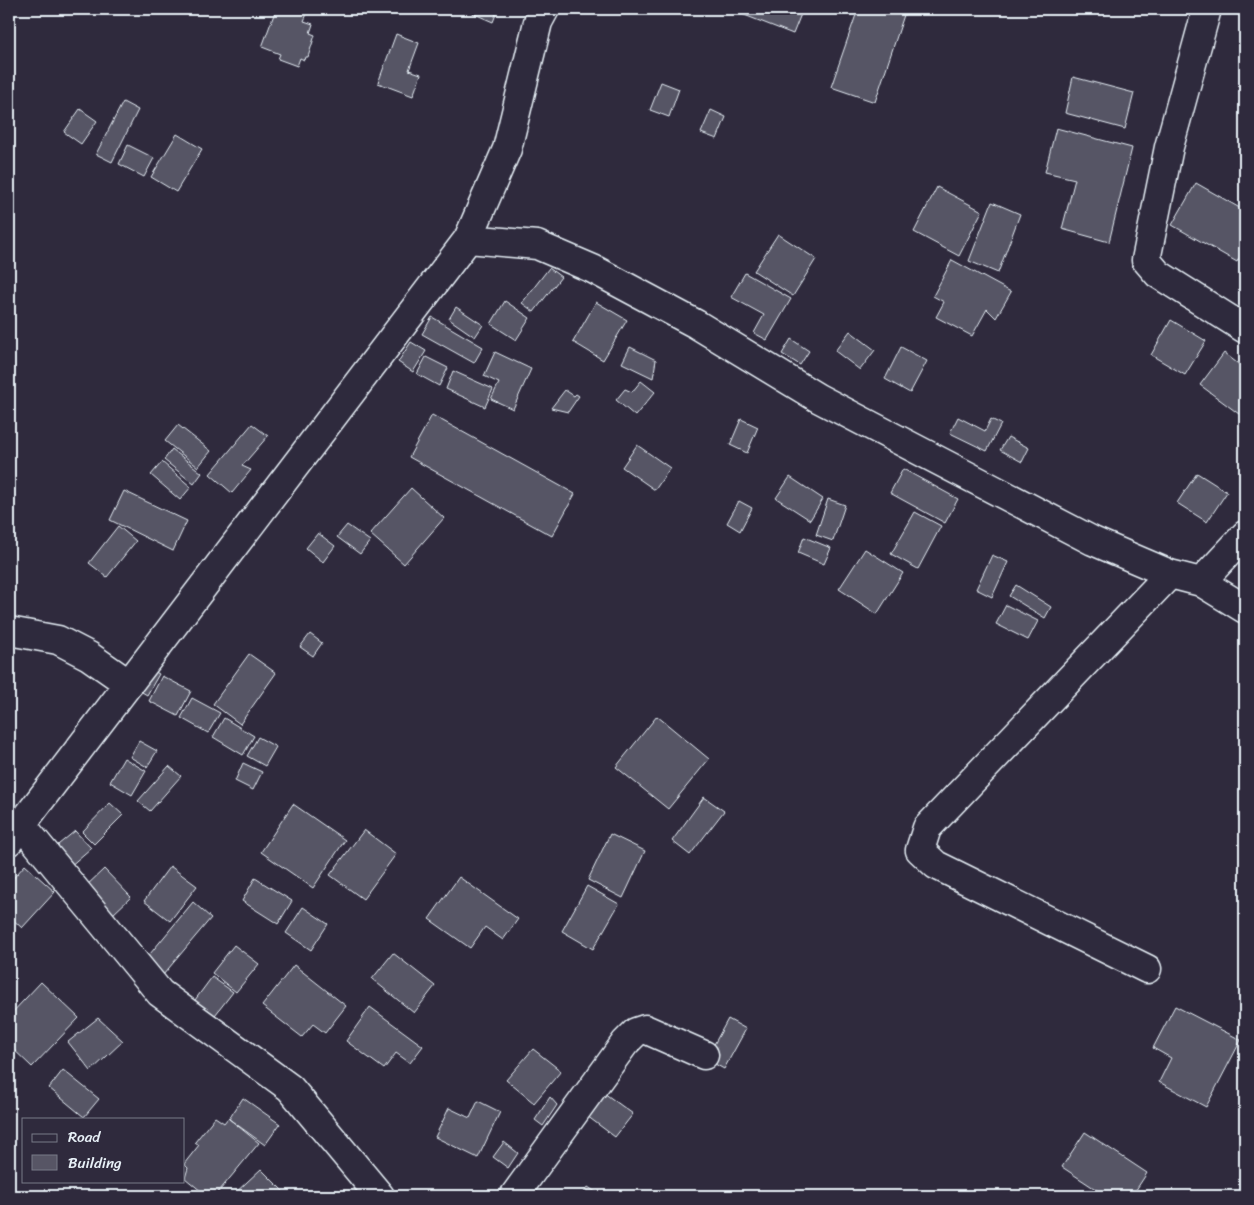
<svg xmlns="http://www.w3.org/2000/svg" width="1254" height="1205" font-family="Sriracha,sans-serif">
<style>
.building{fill:#575565;stroke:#e8f1f8}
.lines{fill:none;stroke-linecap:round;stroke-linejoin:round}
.minor-casing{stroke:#e8f1f8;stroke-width:31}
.minor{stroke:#2f2a3d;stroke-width:28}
</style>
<rect width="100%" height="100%" fill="#2f2a3d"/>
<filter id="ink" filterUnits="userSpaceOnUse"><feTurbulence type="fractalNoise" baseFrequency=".02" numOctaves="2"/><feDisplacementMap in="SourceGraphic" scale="10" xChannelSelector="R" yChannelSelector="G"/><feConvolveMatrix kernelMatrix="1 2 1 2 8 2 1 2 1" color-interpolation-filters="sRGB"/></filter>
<g filter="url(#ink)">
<path class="building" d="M276,9H309L304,21L313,24L310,33L315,35L308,57H305L304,60L300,58L297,66L278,59L280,54L262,47Z
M463,9H498L493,22Z
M729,9H803L793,34Z
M858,9H887L904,15L875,102L831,87Z
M396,34L419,43L409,70L421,74L413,96L378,83Z
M1073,77L1134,93L1125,129L1065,113Z
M661,82L679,89L669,117L650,110Z
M123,102L138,110L112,162L96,154Z
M80,109L97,121L81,144L64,132Z
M711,110L726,117L717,139L701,133Z
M1056,128L1132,148L1109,242L1062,229L1075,179L1045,172Z
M177,134L202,149L176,192L151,177Z
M128,145L154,158L144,177L119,164Z
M1196,183L1245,211V248L1237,262L1172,225Z
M937,187L982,211L959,256L914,232Z
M992,202L1020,214L998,273L969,261Z
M778,234L816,259L793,296L754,271Z
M952,260L1011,292L996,318L987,309L972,336L936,317L944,302L933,296Z
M549,268L561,277L534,312L522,303Z
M745,273L791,299L767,340L754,333L764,315L731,297Z
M505,301L530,318L516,340L491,324Z
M596,302L627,320L603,360L573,342Z
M456,307L483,325L475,337L449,319Z
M432,317L483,347L474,363L422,334Z
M1171,320L1206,341L1185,375L1151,355Z
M850,331L875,350L860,370L835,351Z
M791,339L809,351L800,365L782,354Z
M411,342L426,351L413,372L398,362Z
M630,347L656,360L653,378L622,363Z
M901,347L927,361L910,393L885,379Z
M495,352L531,369L513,409L491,399L499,383L484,376Z
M1224,353L1245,369V406L1239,414L1200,385Z
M426,357L448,368L439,386L417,374Z
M453,371L493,389L485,407L446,389Z
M641,381L655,392L635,416L616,400L625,389L632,392Z
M565,390L574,396L576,394L579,396L568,412L551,408Z
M432,415L575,494L552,536L409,457Z
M958,417L985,431L991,419L1001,424L987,451L950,433Z
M741,419L758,427L747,453L730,445Z
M252,424L268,436L242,466L251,470L232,493L210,474Z
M178,425L211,451L198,467L165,441Z
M1008,437L1029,448L1022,462L1000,450Z
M637,445L670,468L655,490L622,467Z
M172,449L202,473L194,484L164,460Z
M162,462L191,487L180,500L151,475Z
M903,469L958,499L945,523L890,493Z
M1197,473L1227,492L1207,522L1177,503Z
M790,477L823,499L810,520L776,498Z
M411,488L444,518L404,564L370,534Z
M124,491L187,521L173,551L110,520Z
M828,499L845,505L833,541L816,535Z
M739,501L752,508L740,531L727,523Z
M915,512L941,526L918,569L891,554Z
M347,525L370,541L360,554L337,537Z
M118,526L136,541L107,577L89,563Z
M318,533L335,546L323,562L306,548Z
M804,537L831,548L824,564L798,553Z
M865,549L903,573L877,614L839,589Z
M992,555L1008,562L992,597L976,589Z
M1016,585L1051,607L1045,618L1009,596Z
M1006,605L1038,621L1028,640L996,624Z
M310,634L322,643L313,656L300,647Z
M249,654L276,673L240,724L213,704Z
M147,667L159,674L147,695L135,688Z
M162,676L191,691L178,716L149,701Z
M192,698L220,713L208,733L181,718Z
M657,716L709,759L668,809L616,767Z
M224,718L254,736L243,755L213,737Z
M258,737L276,747L265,766L247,756Z
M139,741L157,751L147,767L130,757Z
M124,758L146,771L132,795L110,782Z
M243,763L262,772L253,790L235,781Z
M169,766L181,776L150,811L138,801Z
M9,784L14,789L9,794Z
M704,797L724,811L690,855L672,841Z
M110,803L123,815L94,844L82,832Z
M293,804L345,840L313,888L261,852Z
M364,830L396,854L363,899L330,875Z
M75,831L91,848L69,867L53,849Z
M610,834L645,851L623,898L588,880Z
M25,865L55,892L22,928L9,916V883Z
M170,866L197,886L170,921L144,901Z
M104,869L131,897L111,916L84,888Z
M459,877L518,919L503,940L485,927L470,948L429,919Z
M255,878L292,901L278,924L242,901Z
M587,886L619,904L593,949L562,931Z
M193,902L211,918L163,975L145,960Z
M303,907L328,924L311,950L286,933Z
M234,945L259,964L236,992L212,973Z
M393,953L435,986L414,1013L372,979Z
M294,965L346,1006L325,1033L313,1024L302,1037L262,1006Z
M212,977L233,992L212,1019L192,1004Z
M41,982L79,1018L32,1067L9,1045V1016Z
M1175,1006L1241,1040L1206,1107L1159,1082L1171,1058L1153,1048Z
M370,1007L423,1046L410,1063L396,1053L384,1069L346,1041Z
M98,1018L123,1041L91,1071L68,1042Z
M728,1019L746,1029L724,1069L706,1059Z
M533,1049L561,1071L534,1103L506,1080Z
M63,1070L99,1099L84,1117L49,1088Z
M604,1093L633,1114L615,1137L587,1116Z
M550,1097L557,1105L543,1126L535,1120Z
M243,1098L280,1124L265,1145L229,1119Z
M478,1101L500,1112L478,1158L435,1137L449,1108L470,1118Z
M215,1117L224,1123L228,1118L259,1143L215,1196H207L185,1178L188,1168L184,1164L199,1145L195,1142Z
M1085,1132L1147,1173L1132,1196H1106L1062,1167Z
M504,1142L518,1153L508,1168L493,1157Z
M261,1169L288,1196H234L233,1195Z
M588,1187L602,1196H582Z"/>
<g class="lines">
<g class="minor-casing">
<path id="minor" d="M1207,9L1169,147L1146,260L1158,274L1245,329
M468,239L537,245L593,269L696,324L818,398L1093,541L1170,574L1201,582L1245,609
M1201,582L1245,535
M9,631L58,640L89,656L129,684
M21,824L160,993L290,1088L380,1196
M9,841L468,239L507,149L538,22L545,9
M1147,969L936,865L920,850L927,828L1170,574
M514,1196L625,1043L636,1032L645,1029L704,1055"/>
</g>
<use href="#minor" class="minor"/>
</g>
</g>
<rect width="1254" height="1205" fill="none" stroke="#2f2a3d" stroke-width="30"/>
<rect x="15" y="15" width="1224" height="1175" fill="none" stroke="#e8f1f8" stroke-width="2" filter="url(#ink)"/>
<rect x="22" y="1118" width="162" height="65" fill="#2f2a3d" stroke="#797a88"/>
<rect x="32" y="1134" width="25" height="8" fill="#2f2a3d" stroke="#797a88"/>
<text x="68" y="1142" font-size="15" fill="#e8f1f8">Road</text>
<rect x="32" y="1155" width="25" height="15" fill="#575565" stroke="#797a88"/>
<text x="68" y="1168" font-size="15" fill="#e8f1f8">Building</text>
</svg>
